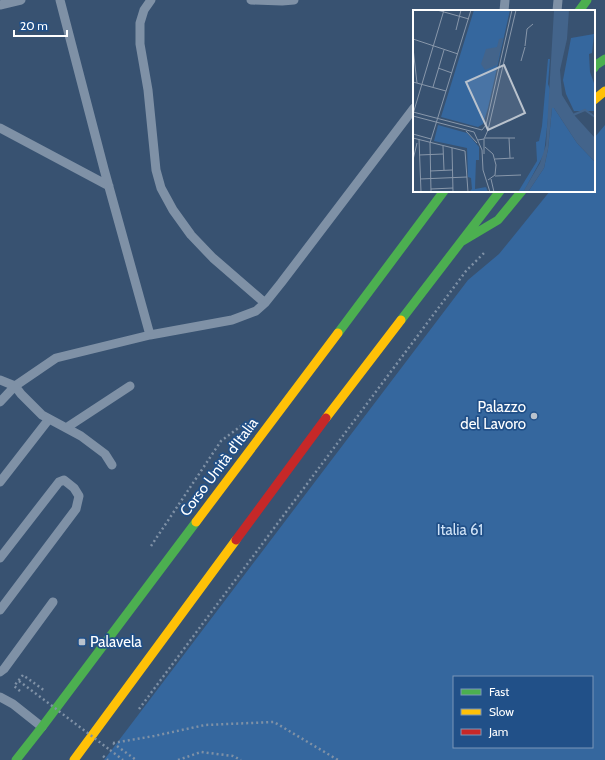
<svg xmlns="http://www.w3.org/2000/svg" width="605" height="760" font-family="Cabin,sans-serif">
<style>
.green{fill:#35679e;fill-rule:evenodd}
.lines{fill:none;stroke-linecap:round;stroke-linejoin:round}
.path{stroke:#7f91a6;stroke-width:2.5;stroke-dasharray:2 3;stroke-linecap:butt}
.lane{stroke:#7f91a6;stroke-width:9}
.fast{stroke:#4caf50;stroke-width:9}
.slow{stroke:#ffc107;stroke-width:9}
.jam{stroke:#c62828;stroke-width:9}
.path-bridge{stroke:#7f91a6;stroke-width:2.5;stroke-dasharray:2 3;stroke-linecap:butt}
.poi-dot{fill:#b9c2cd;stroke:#215088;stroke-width:1.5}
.labels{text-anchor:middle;stroke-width:3.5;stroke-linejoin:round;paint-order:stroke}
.poi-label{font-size:15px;fill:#fff;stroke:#215088;text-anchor:end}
.street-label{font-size:15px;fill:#fff;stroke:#215088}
.park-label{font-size:15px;fill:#d0e3f7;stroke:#215088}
.inset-river{fill:none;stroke:#43648b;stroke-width:2}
.inset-road{fill:none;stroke:#8897aa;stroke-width:1}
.view{fill:#b9c2cd;fill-opacity:0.15;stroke:#b9c2cd;stroke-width:2}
.inset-edge{fill:none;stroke:#fff;stroke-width:2}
</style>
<rect width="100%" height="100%" fill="#385271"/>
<path class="green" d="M605,125V760H104L468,280L499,254L550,191H594V138ZM454,677H592V747H454Z"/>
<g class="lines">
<path class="path" d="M151,546L221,441L241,426
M19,681L39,696
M20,691L14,686L23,675L45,691
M139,709L466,271L485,252
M113,743L154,736L205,725L274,722L338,760
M113,743L136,760
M110,750L123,760
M103,756L108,760
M178,760L201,752L233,756L241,760"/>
<path class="lane" d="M60,0L104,169L150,335
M151,0L144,10L140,23V44L148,90L156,170L161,188L173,210L191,235L213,258L265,303
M251,0L282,1L294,0
M0,5L21,0
M504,11L505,0
M557,11L558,0
M0,128L109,186
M0,380L15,386L21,394L42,415L81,436L105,454L112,465
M0,402L15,386L56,358L150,335L232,320L256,311L265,303L281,283L414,108
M66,428L130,386
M0,482L49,419
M0,558L59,482L64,480L74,488L79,496L76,509L0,610
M0,672L4,669L53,602
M0,697L13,704L42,727"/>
<path class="fast" d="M579,11L587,0
M594,68L596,65L605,59
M461,242L498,220L522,191
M401,320L500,191
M338,333L444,191
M16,760L42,727L196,522"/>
<path class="slow" d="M594,100L605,91
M326,418L401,320
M196,522L338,333
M74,760L236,540"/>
<path class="jam" d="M236,540L326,418"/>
<path class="path-bridge" d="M39,696L110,750"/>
</g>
<g class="poi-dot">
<circle cx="534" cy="416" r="4"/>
<rect x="78" y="638" width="8" height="8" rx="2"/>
</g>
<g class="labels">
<g class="poi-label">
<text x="526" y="412">Palazzo<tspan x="526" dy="17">del Lavoro</tspan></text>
<text x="90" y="647" text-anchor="start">Palavela</text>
</g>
<g class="street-label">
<text transform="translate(219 467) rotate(-53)" y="5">Corso Unità d'Italia</text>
</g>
<g class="park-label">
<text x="460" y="535">Italia 61</text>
</g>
</g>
<g transform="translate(413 10)">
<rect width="182" height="182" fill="#385271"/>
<path d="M61,0H97L75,98L70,114L65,117L28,107ZM181,24L179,43L176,44L177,62L182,76V101H161L153,84L150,70L158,28ZM135,49H137L135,74L138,82L131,144L111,181L105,182L124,151L123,132L126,131L129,116ZM139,98H141L164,133L182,152V182H115L131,158L135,139ZM25,115L54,123L66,137V150H63L62,179L73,177L71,172L75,182H56L59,179L58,168L55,167L54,138L21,131Z" fill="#35679e"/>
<path d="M141,0H156L154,29L147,60L149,85L162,106L182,128V152L164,133L141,98H139L135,139L131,158L115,182H110L127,153L133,135ZM90,28L84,55L72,60L68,54L73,39L84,37L86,29Z" fill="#43648b"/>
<path class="inset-river" d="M160,105L172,100L182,107"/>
<path class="inset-road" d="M24,0L56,9M43,20L48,0M0,29L45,44M112,36L114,19L120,14M0,38L4,73M108,51L112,37M25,58L39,63M0,72L33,81M20,77L31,40M0,102L69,120M0,104L31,0M0,106L61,122L69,140L70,160L77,182M69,120L73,115L99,0M53,121L64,133M0,124L18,129M0,128L52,141L55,182M72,128H102M96,128L97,148M6,129L8,182M65,130L71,129L75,120L103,0M30,136L31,160M72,137L80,144L83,155L82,165L75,170M39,138L40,182M71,144V129M6,145L30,144M82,149L101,148M0,150L4,133M17,161L39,160M82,166L108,165M7,169L54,167M78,169L81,182M18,179L40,178M18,182L17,133L58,0"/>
<path class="view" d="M91,55L112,103L75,120L53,72Z"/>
<rect width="182" height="182" class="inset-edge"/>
</g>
<rect x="453" y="676" width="140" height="72" fill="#215088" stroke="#7a96b8"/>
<rect x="461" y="689" width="20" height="6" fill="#4caf50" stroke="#7a96b8"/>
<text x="489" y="696" font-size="12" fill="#ffffff">Fast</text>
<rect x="461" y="709" width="20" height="6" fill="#ffc107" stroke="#7a96b8"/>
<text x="489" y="716" font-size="12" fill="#ffffff">Slow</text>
<rect x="461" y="729" width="20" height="6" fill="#c62828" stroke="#7a96b8"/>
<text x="489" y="736" font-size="12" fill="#ffffff">Jam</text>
<path d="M14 30v6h53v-6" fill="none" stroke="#ffffff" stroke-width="2"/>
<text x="20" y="30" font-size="12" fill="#ffffff" stroke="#215088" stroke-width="3" paint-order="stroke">20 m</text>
</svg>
